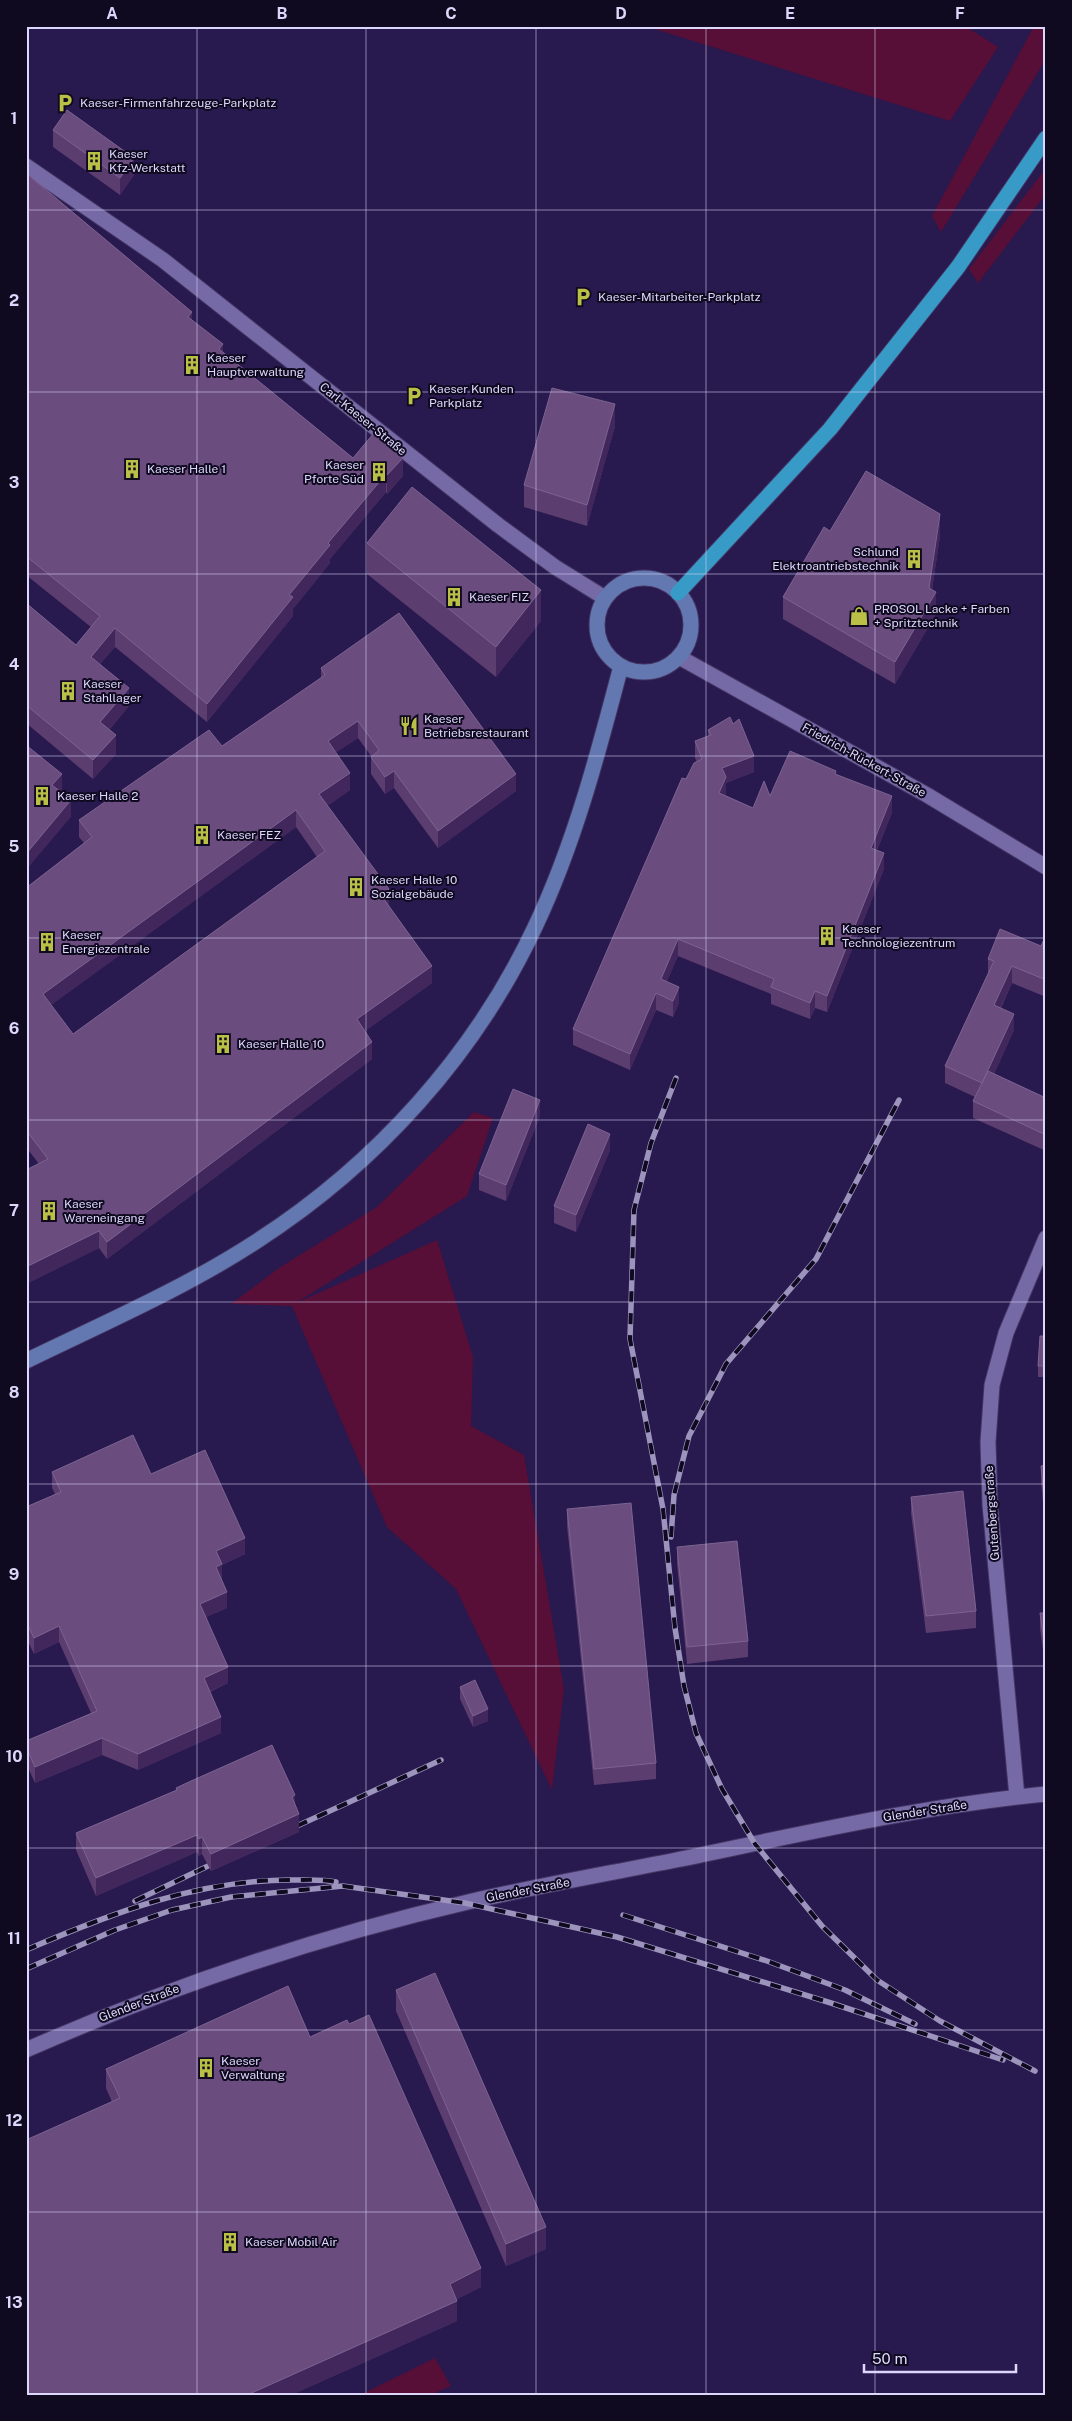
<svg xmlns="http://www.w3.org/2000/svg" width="1072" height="2421" font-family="'Public Sans',sans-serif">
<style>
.green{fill:#570e37}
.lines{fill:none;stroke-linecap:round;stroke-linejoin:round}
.street-casing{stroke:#433463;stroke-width:17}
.secondary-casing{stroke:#433463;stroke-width:17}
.highway-casing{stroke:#433463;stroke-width:17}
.street{stroke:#7569a6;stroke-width:15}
.secondary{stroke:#6378b0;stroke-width:15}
.highway{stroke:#389ac7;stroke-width:15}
.rail-casing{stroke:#9c94bd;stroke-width:5.5}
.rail{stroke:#100a21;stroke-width:4;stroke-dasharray:11;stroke-linecap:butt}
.wall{fill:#5c3d70;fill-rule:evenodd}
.shaded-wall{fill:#41275c}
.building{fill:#6a4d7e;stroke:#7c6392;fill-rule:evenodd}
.grid{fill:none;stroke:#ddd8fb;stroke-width:1;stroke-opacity:0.55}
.labels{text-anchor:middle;stroke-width:4;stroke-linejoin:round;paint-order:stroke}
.poi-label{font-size:12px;fill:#ddd8fb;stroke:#100a21;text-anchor:start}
.street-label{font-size:12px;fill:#ddd8fb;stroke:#100a21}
.neatline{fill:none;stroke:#ddd8fb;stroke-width:2}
.grid-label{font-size:16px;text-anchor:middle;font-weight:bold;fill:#ddd8fb}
</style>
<rect width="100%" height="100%" fill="#28194e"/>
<path class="green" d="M645,26H965L998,47L950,121Z
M1034,26H1046V59L941,232L932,216Z
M1046,168V194L978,283L969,269Z
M474,1112L493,1118L467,1196L296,1303L437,1240L473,1357L471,1426L524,1455L564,1689L552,1790L456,1589L387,1527L292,1306L231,1304L279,1268L377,1207Z
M435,2358L451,2386L430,2395H360Z"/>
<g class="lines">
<g class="street-casing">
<path id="street" d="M26,166L163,260L498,525L555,567L605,598
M679,657L927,795L1046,867
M1017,1797L990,1505L988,1442L992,1385L1006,1333L1046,1238
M26,2050C169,1987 316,1937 468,1902C537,1886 606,1874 676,1860C798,1835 921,1806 1046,1794"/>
</g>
<g class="secondary-casing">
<path id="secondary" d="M597 625a47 47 0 1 1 94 0a47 47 0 1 1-94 0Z
M26,1361C104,1323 185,1288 257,1241C376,1164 475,1055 535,927C574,845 598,754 621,666"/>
</g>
<g class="highway-casing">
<path id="highway" d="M678,593L830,429L958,267L1046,138"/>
</g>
<use href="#street" class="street"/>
<use href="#secondary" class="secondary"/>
<use href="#highway" class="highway"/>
<g class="rail-casing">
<path id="rail" d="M676,1078L651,1143L634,1210L630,1339L663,1509L675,1628L684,1686L696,1733L722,1789L755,1844L822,1926L877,1980L940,2021L1035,2071
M671,1537L674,1495L689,1436L726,1364L816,1259L899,1100
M297,1826L441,1760
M135,1901L208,1866
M623,1915L767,1961L845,1990L915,2024
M26,1950C112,1913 199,1879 294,1880C308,1880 323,1879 336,1882
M26,1969L115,1930L172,1910L231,1897L343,1886L465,1903L617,1937L831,2003L1003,2060"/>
</g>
<use href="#rail" class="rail"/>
</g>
<path class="wall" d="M53,130L134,175L120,195L53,147Z
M26,173L192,320L223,352L353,458L403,476L387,494L386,492L330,559V563L293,609V616L207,722L115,647L100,664L129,706L109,730L116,754L93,779L26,723V603L76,645L91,627L26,575Z
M615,426L587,526L524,507V485Z
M830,531L940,536L932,590L936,614L895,684L783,619V597Z
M367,543L541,621L496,677L367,574Z
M321,668L516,791L438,848L394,788L385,794L371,774V756L358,738L336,752L350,790L327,806L389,906L432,983L365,1031L372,1059L107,1259L99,1248L26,1284V1170L39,1164L26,1147V888L84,843L79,837V820L222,746L321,678ZM296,827L317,857L73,1034L51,1005Z
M708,730L754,772L726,783V793L725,795L753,808L770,796L836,774L892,813L877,850L884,869L827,1012L815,1008L810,1019L771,1004V994L678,956L667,981L679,1003L673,1017L656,1010L630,1070L573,1045V1029L686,779L697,762L695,758V741L708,736Z
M1046,935V997L1012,983L1001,1008L1014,1030L994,1074L1046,1098V1151L973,1118V1101L975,1097L945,1083V1066L988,974V959L1041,946Z
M540,1116L506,1201L479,1190V1174Z
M610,1150L576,1232L554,1223V1206Z
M1046,1336V1377H1038V1366Z
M1046,1465V1524H1045L1041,1482V1466Z
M52,1472L151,1474L245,1554L222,1565V1580L227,1608L206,1617L228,1683L210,1692L221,1733L138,1770L102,1755L35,1783L26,1763V1741L91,1713L59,1642L34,1654L26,1637V1507L55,1494L52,1488Z
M911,1497L976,1611V1628L926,1633L911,1513Z
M567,1509L656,1763V1779L594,1785L567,1526Z
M677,1547L748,1641V1657L687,1664L677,1564Z
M1040,1613H1046V1664H1045L1040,1629Z
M460,1687L488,1721L473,1727L460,1699Z
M176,1788L295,1805L299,1832L211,1871L202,1854L199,1856L197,1852L96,1896L76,1850V1833L176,1790Z
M396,1990L546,2249L506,2266L396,2011Z
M310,2037L481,2287L457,2299V2321L291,2395H26L112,2102L106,2088V2069Z"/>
<path class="shaded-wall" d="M134,158V175L120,195V178Z
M192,312V330L188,317Z
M223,344V362L219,349Z
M615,404V426L587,526V505Z
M403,458V476L387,494V475Z
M386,474V492L330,559V563L293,609V616L207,722V704L328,543Z
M940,514V536L930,602L936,592V614L895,684V662L929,588Z
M541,590V621L496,677V647Z
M115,628V647L91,675V657Z
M129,688V706L100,740V722Z
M358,721V738L328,758V741Z
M116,735V754L93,779V760Z
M754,756V772L726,783V793L719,809V793L722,768Z
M394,771V788L385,794V777Z
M350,773V790L319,812V794Z
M62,774V790L52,802V785Z
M516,774V791L438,848V831Z
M892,796V813L871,864V848Z
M71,800V817L26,870V854Z
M296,810V827L43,1011V994Z
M884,853V869L827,1012V996Z
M389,889V906L381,895Z
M678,939V956L661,995V979Z
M432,966V983L357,1037V1019Z
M1012,966V983L994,1021V1005Z
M679,987V1003L673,1017V1001Z
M815,991V1008L810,1019V1003Z
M656,993V1010L630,1070V1054Z
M1014,1014V1030L982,1100V1083Z
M372,1042V1059L107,1259V1242Z
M540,1100V1116L506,1201V1185Z
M610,1134V1150L576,1232V1215Z
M99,1231V1248L26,1284V1267Z
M245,1538V1554L222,1565V1580L216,1583V1551Z
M227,1592V1608L200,1620V1604Z
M59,1626V1642L34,1654V1638Z
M228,1667V1683L204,1694V1678Z
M488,1709V1721L473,1727V1716Z
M221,1717V1733L138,1770V1754Z
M102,1738V1755L35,1783V1767Z
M295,1795V1813L292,1797Z
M299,1814V1832L211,1871V1854Z
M197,1835V1852L96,1896V1878Z
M202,1837V1854L199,1856V1839Z
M546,2227V2249L506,2266V2244Z
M481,2268V2287L450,2303V2284Z
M457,2301V2321L291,2395H247Z"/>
<path class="building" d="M67,110L134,158L120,178L53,130Z
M26,173L192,312L188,317L223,344L219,349L353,458L374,433L403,458L387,475L386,474L328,543L330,545L289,595L293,597L207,704L115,628L91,657L129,688L100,722L116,735L93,760L26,705V603L76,645L100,616L26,556Z
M552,388L615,404L587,505L524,485Z
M866,471L940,514L929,588L936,592L895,662L783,597L824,527L830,531Z
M412,487L541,590L496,647L367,543Z
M399,613L516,774L438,831L394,771L385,777L371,757L379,750L358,721L328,741L350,773L319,794L389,889L381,895L432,966L357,1019L372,1042L107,1242L99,1231L26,1267V1170L48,1159L26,1130V888L92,837L79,820L209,730L222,746L325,675L321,668ZM296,810L325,851L73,1034L43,994Z
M730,717L733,724L739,719L754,756L722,768L726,777L719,793L753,808L764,781L770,796L790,751L836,771L835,774L892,796L871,848L884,853L827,996L815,991L810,1003L771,987L774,979L678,939L661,979L679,987L673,1001L656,993L630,1054L573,1029L682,778L686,779L694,763L702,759L695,741L711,735L708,730Z
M26,745L62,774L52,785L71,800L26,854Z
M1000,929L1041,946L1046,935V980L1012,966L994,1005L1014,1014L982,1083L945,1066L994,961L988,959Z
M988,1071L1046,1098V1135L973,1101Z
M513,1089L540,1100L506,1185L479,1174Z
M588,1124L610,1134L576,1215L554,1206Z
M1040,1336H1046V1366H1038Z
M133,1435L151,1474L205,1450L245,1538L216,1551L222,1564L216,1567L227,1592L200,1604L228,1667L204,1678L221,1717L138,1754L102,1738L35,1767L26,1747V1741L97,1711L59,1626L34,1638L26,1621V1507L61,1492L52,1472Z
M1046,1465V1508H1045L1041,1466Z
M963,1491L976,1611L926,1616L911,1497Z
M631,1503L656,1763L594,1769L567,1509Z
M737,1541L748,1641L687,1647L677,1547Z
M1040,1613H1046V1648H1045Z
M475,1680L488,1709L473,1716L460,1687Z
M272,1745L295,1795L292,1797L299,1814L211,1854L202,1837L199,1839L197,1835L96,1878L76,1833L177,1790L176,1788L191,1781Z
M435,1973L546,2227L506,2244L396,1990Z
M288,1986L310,2037L347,2020L349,2024L369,2015L481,2268L450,2284L457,2301L247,2395H26V2140L120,2098L106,2069Z"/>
<path class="grid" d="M197,26V2395M366,26V2395M536,26V2395M706,26V2395M875,26V2395M26,210H1046M26,392H1046M26,574H1046M26,756H1046M26,938H1046M26,1120H1046M26,1302H1046M26,1484H1046M26,1666H1046M26,1848H1046M26,2030H1046M26,2212H1046"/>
<defs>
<g id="parking-bare" transform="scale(1.5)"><path d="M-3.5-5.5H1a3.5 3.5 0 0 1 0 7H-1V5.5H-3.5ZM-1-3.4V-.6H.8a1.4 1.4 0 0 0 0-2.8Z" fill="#bac045" stroke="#100a21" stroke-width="2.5" paint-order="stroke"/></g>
<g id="building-bare" transform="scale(1.5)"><path d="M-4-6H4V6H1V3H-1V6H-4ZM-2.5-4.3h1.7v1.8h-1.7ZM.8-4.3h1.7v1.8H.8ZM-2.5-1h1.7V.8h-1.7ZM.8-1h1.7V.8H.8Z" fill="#bac045" stroke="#100a21" stroke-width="2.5" paint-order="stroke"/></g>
<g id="shop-bare" transform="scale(1.5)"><path d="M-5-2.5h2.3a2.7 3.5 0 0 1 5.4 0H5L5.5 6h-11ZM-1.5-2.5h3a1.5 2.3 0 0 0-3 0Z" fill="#bac045" stroke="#100a21" stroke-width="2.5" paint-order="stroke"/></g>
<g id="restaurant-bare" transform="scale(1.5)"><path d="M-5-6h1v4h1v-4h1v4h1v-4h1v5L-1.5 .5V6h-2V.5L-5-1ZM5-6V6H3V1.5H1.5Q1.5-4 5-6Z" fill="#bac045" stroke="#100a21" stroke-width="2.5" paint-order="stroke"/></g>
</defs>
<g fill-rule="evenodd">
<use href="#parking-bare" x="65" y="103"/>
<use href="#building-bare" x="94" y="161"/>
<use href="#parking-bare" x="583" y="297"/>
<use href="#building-bare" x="192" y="365"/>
<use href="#parking-bare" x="414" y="396"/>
<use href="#building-bare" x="132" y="469"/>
<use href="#building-bare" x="379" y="472"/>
<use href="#building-bare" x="914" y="559"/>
<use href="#building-bare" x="454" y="597"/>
<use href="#shop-bare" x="859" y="616"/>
<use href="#building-bare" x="68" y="691"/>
<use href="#restaurant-bare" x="409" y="726"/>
<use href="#building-bare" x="42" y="796"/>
<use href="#building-bare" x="202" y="835"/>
<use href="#building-bare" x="356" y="887"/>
<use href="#building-bare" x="827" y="936"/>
<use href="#building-bare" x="47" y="942"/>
<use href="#building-bare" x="223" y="1044"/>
<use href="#building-bare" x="49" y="1211"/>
<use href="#building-bare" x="206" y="2068"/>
<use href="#building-bare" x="230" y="2242"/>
</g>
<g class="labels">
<g class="poi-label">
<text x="80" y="107">Kaeser-Firmenfahrzeuge-Parkplatz</text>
<text x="109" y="158">Kaeser<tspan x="109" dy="14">Kfz-Werkstatt</tspan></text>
<text x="598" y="301">Kaeser-Mitarbeiter-Parkplatz</text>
<text x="207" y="362">Kaeser<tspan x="207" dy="14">Hauptverwaltung</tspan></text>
<text x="429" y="393">Kaeser Kunden<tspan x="429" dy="14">Parkplatz</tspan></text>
<text x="364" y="469" text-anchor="end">Kaeser<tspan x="364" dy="14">Pforte Süd</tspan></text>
<text x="147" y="473">Kaeser Halle 1</text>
<text x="899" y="556" text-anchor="end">Schlund<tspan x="899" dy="14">Elektroantriebstechnik</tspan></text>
<text x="469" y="601">Kaeser FIZ</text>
<text x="874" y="613">PROSOL Lacke + Farben<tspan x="874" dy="14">+ Spritztechnik</tspan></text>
<text x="83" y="688">Kaeser<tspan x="83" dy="14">Stahllager</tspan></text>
<text x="424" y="723">Kaeser<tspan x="424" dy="14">Betriebsrestaurant</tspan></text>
<text x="57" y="800">Kaeser Halle 2</text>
<text x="217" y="839">Kaeser FEZ</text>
<text x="371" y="884">Kaeser Halle 10<tspan x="371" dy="14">Sozialgebäude</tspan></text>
<text x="842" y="933">Kaeser<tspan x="842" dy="14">Technologiezentrum</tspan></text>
<text x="62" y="939">Kaeser<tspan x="62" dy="14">Energiezentrale</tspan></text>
<text x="238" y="1048">Kaeser Halle 10</text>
<text x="64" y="1208">Kaeser<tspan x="64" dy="14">Wareneingang</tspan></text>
<text x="221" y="2065">Kaeser<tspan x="221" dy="14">Verwaltung</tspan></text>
<text x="245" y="2246">Kaeser Mobil Air</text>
</g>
<g class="street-label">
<text transform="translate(363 419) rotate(39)" y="4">Carl-Kaeser-Straße</text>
<text transform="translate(864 760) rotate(29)" y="4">Friedrich-Rückert-Straße</text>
<text transform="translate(992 1513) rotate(-94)" y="4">Gutenbergstraße</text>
<text transform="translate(925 1811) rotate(-9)" y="4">Glender Straße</text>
<text transform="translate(528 1890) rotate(-11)" y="4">Glender Straße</text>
<text transform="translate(139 2003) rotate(-21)" y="4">Glender Straße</text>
</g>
</g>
<rect width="1072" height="2421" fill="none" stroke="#100a21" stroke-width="55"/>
<path d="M864 2364v8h152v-8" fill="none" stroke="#ddd8fb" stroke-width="2.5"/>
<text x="872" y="2364" font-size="15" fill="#ddd8fb" stroke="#100a21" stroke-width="4" paint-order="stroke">50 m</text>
<rect x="28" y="28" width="1016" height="2366" class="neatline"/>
<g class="grid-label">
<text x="112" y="19">A</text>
<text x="282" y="19">B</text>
<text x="451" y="19">C</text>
<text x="621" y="19">D</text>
<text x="790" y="19">E</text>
<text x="960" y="19">F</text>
<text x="14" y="124">1</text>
<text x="14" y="306">2</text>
<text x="14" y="488">3</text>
<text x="14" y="670">4</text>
<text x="14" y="852">5</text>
<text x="14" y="1034">6</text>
<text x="14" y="1216">7</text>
<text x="14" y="1398">8</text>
<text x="14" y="1580">9</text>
<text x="14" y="1762">10</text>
<text x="14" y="1944">11</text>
<text x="14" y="2126">12</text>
<text x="14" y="2308">13</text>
</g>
</svg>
